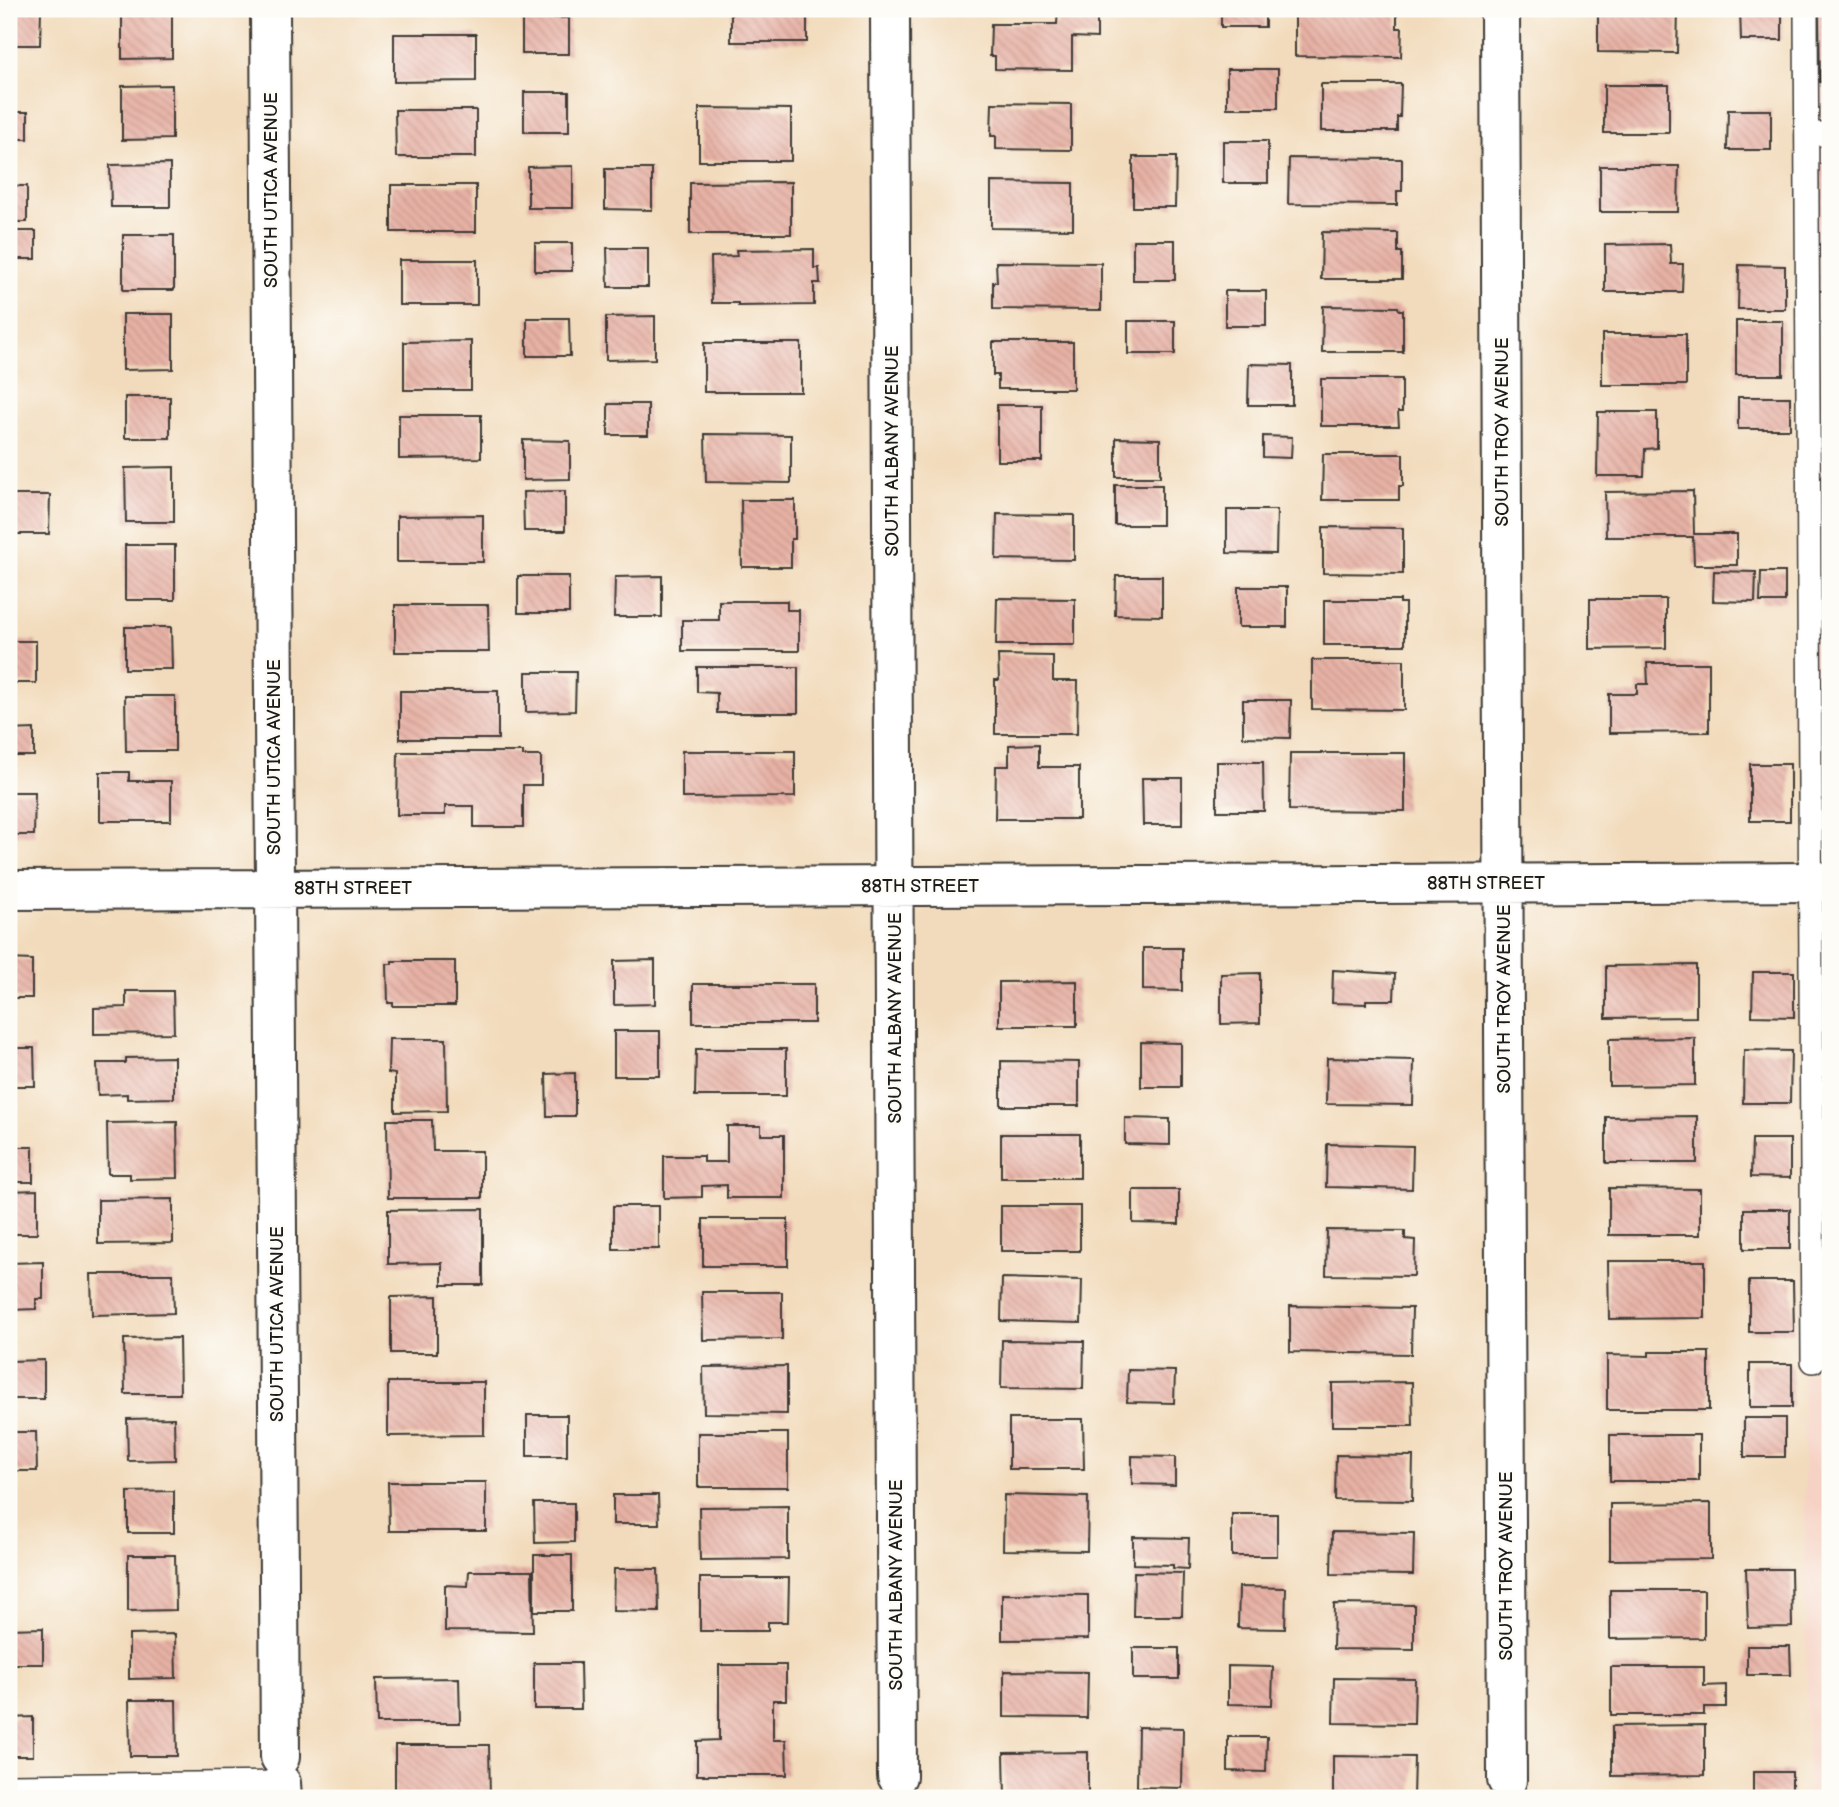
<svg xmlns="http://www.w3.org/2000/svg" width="1839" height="1807" font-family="'Balsamiq Sans',sans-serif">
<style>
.built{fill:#f6d2c4}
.building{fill:url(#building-back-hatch)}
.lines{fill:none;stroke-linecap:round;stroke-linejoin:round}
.service-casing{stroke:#3c3934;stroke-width:26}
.minor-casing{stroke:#3c3934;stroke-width:42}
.service{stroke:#fff;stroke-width:23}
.minor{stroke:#fff;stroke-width:38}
.labels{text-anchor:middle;stroke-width:5;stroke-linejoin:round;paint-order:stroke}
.street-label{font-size:18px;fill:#1c1c1c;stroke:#fdfcf7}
</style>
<defs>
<pattern id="building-back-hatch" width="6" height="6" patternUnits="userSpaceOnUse" patternTransform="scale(1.75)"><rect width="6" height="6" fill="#e7b1a5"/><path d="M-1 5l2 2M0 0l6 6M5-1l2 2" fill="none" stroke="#c6988d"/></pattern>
</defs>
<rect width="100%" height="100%" fill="#fdfcf7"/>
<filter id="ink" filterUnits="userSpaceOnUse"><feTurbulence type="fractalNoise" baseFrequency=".0143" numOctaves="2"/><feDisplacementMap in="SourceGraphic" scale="14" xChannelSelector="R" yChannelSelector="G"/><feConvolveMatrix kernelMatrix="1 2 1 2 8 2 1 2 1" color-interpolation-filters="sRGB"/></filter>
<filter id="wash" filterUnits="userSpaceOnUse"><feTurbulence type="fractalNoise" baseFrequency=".00686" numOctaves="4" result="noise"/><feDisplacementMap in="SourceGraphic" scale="28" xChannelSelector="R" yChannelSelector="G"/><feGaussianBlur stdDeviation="1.57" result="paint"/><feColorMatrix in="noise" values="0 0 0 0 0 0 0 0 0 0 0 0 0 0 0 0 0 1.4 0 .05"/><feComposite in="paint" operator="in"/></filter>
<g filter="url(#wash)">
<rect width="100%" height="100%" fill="#f2dbbc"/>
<path class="built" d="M1806,9H1830V849H1811Z
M1813,1196H1830V1283H1813Z
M1803,1373H1830V1798H1808Z"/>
<g id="blocks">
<path class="building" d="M9,9H41L40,45H9Z
M122,9H172V58L122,59Z
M731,9H807V42H731Z
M1058,9H1097V38L1072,37V70L995,69V56H990L991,24H1057Z
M1221,9H1265V27H1221Z
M1598,9H1678L1677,53L1598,52Z
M1740,9H1782V40H1741Z
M1819,9H1830V82H1820Z
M1295,11L1397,12V28H1402L1401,57L1295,56Z
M522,18H569V54H522Z
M394,34H476V81L394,82Z
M1227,69H1278V108H1227Z
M1321,84H1401L1400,117H1397V131H1321Z
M172,85V139L122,140V86Z
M1604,85H1669V133H1604Z
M524,92H569V132H524Z
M992,103L1071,104V150L996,149V136H991Z
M699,108L791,109V161H699Z
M395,110H476V157H396Z
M1728,110H1771V150H1727Z
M9,112H28V139H9Z
M1223,141H1268V183H1223Z
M1133,157H1176L1175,207H1133Z
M1289,158L1402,159V191H1397V205L1288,204Z
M170,164V207H111L110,165Z
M1818,164H1830V290L1819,291Z
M573,166V208H528V167Z
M1600,166H1679L1678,212H1600Z
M605,169H652V210L605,209Z
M791,182V234H690V183Z
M991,182L1073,183V229L991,228Z
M391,185H476V232H391Z
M9,186H27V222H9Z
M9,231H36V259H9Z
M1322,232L1398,233V252H1402V279H1321Z
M123,235H174V290H123Z
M1133,240H1175V280H1133Z
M535,243H572V271H535Z
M1670,244L1671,264H1683L1682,292H1605V245Z
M607,248H648V287H608Z
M814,249V268H819L820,283H814V305L738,306V303H712L711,257L737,256L736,250Z
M399,260H477V305H399Z
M996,262L1101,263V310L993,309V282H997Z
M1739,265L1785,266V309H1738Z
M1225,291H1266V326H1225Z
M1323,306L1398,307L1399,310H1403V352H1322Z
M123,314H173V369L123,370Z
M655,316V359L606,360V317Z
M527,318H569L570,356H527Z
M1128,321H1175V354H1128Z
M1736,321H1783V375H1736Z
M1602,334H1686V385H1602Z
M471,341V390H404V342Z
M993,342H1073V389H998V375H993Z
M704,343H801V392H704Z
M1249,364L1292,365V405H1248Z
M1321,379H1402V412H1398L1399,426H1321Z
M125,397H170V438H125Z
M1738,397H1790V429H1738Z
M608,404H648V435H608Z
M997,405H1042V461H997Z
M1598,412H1657V448L1645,449L1644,476H1597Z
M399,415H481V458L399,459Z
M705,434L791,435V483L706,482Z
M1263,436L1292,437L1291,458L1263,457Z
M1116,438L1160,439V477H1116Z
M523,440L570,441V479L523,480Z
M1323,454H1403V486H1399V500H1322Z
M174,467V522H126L125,468Z
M1115,485H1162V525H1115Z
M565,491V531H524L523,492Z
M1693,491L1694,534H1737V565H1694L1693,537H1606L1605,492Z
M9,495H50L49,534H9Z
M741,500H795V539H791V567H742Z
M1227,510H1277L1276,554L1227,553Z
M997,514L1074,515V560L996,559Z
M483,515V562H397V516Z
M1323,527L1403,528V574L1323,573Z
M125,545H175V600H125Z
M1714,571L1756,572L1755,602L1713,601Z
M1761,572H1785V602H1760Z
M518,576H569V613H518Z
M662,576V617H614L615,577Z
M1116,576H1162V616L1115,615Z
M1238,587H1287V627H1238Z
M997,598L1075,599V645H996Z
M1590,599H1666V648L1590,649Z
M1324,600H1400V603H1405V645H1324Z
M719,601H787V610H799V651H682V620H719Z
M395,605H488L489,652H395Z
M125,627H171L172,669H125Z
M9,641H36V683H9Z
M998,655L1053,656V681H1078L1077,734H995V680H999Z
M1312,660H1404V710L1312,709Z
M1647,663H1709V732L1609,733V694H1637V684H1648Z
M697,667H798V713H717V693L697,692Z
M526,672H576L575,711L526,712Z
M400,691H498V739H400Z
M125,696H175V751H126Z
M1243,700H1291L1290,738L1243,737Z
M34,729V756H9V730Z
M1039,744V767H1079V819H995L996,766H1009V745Z
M682,751H795V797L682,798Z
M398,752H523V756H541V785H523V827H474V806H445V815H397Z
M1290,753H1405V811L1289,810Z
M1217,762H1263L1264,811H1217Z
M1750,764H1790V821H1750Z
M100,772H129V781H171V821H100Z
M1142,778H1182V825H1143Z
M9,792H35L34,835H9Z
M1143,948H1182V991L1143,990Z
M9,959L32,960V998H9Z
M655,960V1004L614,1005V961Z
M392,961H455V1006H393V1003H388L387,964H392Z
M1696,965V1017L1606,1018V966Z
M1333,970L1395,974L1394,1000H1366V1004L1332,1003Z
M1753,972H1794V1017L1752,1016Z
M1822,972H1830V1050H1822Z
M1260,973V1023L1221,1024V974Z
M1077,981V1026H999V982Z
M693,984H814V1023H693Z
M126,991H173L174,1033L94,1034V1008L126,1007Z
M614,1031H660V1076H614Z
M1695,1038V1085L1609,1086V1039Z
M389,1039H446L447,1111L395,1112V1074L388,1073Z
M1141,1042L1181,1043V1087H1141Z
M9,1048H34L35,1086H9Z
M696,1049H786V1096H695Z
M1744,1050L1791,1051L1790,1103H1743Z
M174,1057V1098L127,1099V1094L98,1095L97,1063H126V1058Z
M1327,1058L1414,1060L1413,1105L1326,1104Z
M1001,1061L1079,1062V1106H1001Z
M575,1073V1116H547L546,1074Z
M1697,1116V1163H1606V1117Z
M1125,1118L1170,1119V1145L1125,1144Z
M387,1120H432L433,1151H482V1198H388Z
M177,1122L178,1178L130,1179V1174H108L107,1123Z
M727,1126H761V1135H784V1198H727V1185L702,1186V1197L664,1198V1156H703V1162H727Z
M1001,1134H1080V1178H1001Z
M1752,1139H1790V1178L1751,1177Z
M1327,1144L1413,1146L1412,1189L1326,1187Z
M9,1147H33V1182H9Z
M1609,1188L1700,1189V1235H1609Z
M37,1190V1234H9V1191Z
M1133,1190H1179V1224L1133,1223Z
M173,1199V1243L98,1244V1200Z
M613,1206H659V1249H613Z
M1001,1206H1080V1251H1001Z
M483,1209V1285H442V1263L388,1264V1210Z
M1744,1209H1790V1249H1744Z
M703,1219H788V1266H703Z
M1327,1230L1405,1231V1239L1415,1240L1414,1276L1326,1275Z
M1608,1261H1705V1318L1609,1319Z
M43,1262V1299H36V1309L9,1310V1263Z
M91,1274H173L174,1313L92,1315Z
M1002,1278L1082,1280L1081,1323L1001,1321Z
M1749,1281H1793L1794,1332H1749Z
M702,1292H782V1339L703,1340Z
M437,1296V1353H391V1297Z
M1290,1306L1412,1308L1411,1354L1290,1352Z
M179,1338L180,1394H125L124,1339Z
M1002,1340L1084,1341L1083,1389L1001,1388Z
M1649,1352H1709V1410H1607V1355L1649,1356Z
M44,1360V1399H9V1361Z
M1750,1364H1792V1407H1750Z
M787,1366V1414L704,1413L703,1367Z
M1128,1370L1175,1371L1174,1403L1127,1402Z
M388,1382H484V1435L388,1436Z
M1412,1382L1413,1426H1332V1383Z
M527,1415H567V1456H527Z
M174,1418L175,1460L128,1461L127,1419Z
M1744,1418H1785V1457H1744Z
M1009,1419H1083L1084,1469H1009Z
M9,1432H36L37,1471H9Z
M698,1433H788V1487H698Z
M1610,1435H1699V1481H1610Z
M1336,1455L1413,1456L1412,1501L1335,1500Z
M1132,1456L1175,1457V1485L1132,1484Z
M388,1482H486V1531H389Z
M174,1491V1533H128V1492Z
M613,1495H658L659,1524H613Z
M1004,1495L1088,1497L1087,1551L1003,1550Z
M534,1503H574V1542L535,1543Z
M1711,1503V1559L1610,1560V1504Z
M788,1506V1559L700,1560L699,1507Z
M1232,1514H1277V1556H1232Z
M1332,1532L1414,1533L1413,1575L1331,1574Z
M1133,1537L1189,1538L1188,1569L1173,1568V1565L1133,1564Z
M128,1555H175L176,1610L128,1611Z
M534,1555H572V1611H534Z
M614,1569H658L659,1612L613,1611Z
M1746,1569H1791L1792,1627L1748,1628Z
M469,1571H532L533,1632L445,1631V1585L468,1586Z
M1134,1572L1183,1573L1182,1616H1133Z
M700,1578H789L788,1622H768V1631H700Z
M1239,1587L1286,1588L1285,1629L1238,1628Z
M1610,1590H1704V1638L1610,1639Z
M1002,1594L1088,1595V1639L1002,1640Z
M1334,1604L1414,1605V1650L1333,1649Z
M43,1628V1664H9V1629Z
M175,1634L176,1678L129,1679V1635Z
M1747,1646H1790L1791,1675H1747Z
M1133,1648H1179V1679H1133Z
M534,1663H580L581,1709H534Z
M719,1665H786V1700H773V1740H786L787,1775H697V1741L719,1740Z
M1228,1666L1273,1667L1272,1705L1228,1704Z
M1611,1667H1704V1686L1726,1685V1707H1704V1715H1611Z
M1004,1671L1088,1672L1087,1718L1004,1717Z
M459,1678L460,1723H377L376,1679Z
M1334,1678L1415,1679L1414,1724L1333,1723Z
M129,1700H176L177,1756H130Z
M33,1717V1756H9V1718Z
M1705,1725V1775L1612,1776V1726Z
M1138,1727L1183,1728L1182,1788L1137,1787Z
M1228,1737H1267L1266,1772L1228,1771Z
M395,1745H489L490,1798H395Z
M1088,1752V1797H1005L1004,1753Z
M1333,1756L1414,1757L1413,1798H1333Z
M1753,1772H1792V1795H1753Z"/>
</g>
</g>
<g filter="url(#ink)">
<use href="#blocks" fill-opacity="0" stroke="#3c3934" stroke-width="2"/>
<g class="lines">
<g class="service-casing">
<path id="service" d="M1806,9L1813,1361
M1807,134H1830
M9,1786L281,1783"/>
</g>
<g class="minor-casing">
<path id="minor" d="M270,9L280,1757
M890,9L897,1776
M1500,9L1507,1780
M9,890L1830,882
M281,1783L282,1798"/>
</g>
<use href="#service" class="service"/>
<use href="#minor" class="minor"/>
</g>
</g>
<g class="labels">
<g class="street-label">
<text transform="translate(271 190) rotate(-90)" y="6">SOUTH UTICA AVENUE</text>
<text transform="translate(1502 432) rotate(-90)" y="6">SOUTH TROY AVENUE</text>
<text transform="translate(892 451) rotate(-90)" y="6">SOUTH ALBANY AVENUE</text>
<text transform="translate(274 757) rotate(-90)" y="6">SOUTH UTICA AVENUE</text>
<text x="1486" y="889">88TH STREET</text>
<text x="920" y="892">88TH STREET</text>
<text x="353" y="894">88TH STREET</text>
<text transform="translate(1504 999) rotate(-90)" y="6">SOUTH TROY AVENUE</text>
<text transform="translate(895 1018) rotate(-90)" y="6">SOUTH ALBANY AVENUE</text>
<text transform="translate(277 1324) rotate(-90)" y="6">SOUTH UTICA AVENUE</text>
<text transform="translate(1506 1566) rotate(-90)" y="6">SOUTH TROY AVENUE</text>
<text transform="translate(896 1585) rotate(-90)" y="6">SOUTH ALBANY AVENUE</text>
</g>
</g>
<rect width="1839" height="1807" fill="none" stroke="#fdfcf7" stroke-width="35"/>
</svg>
